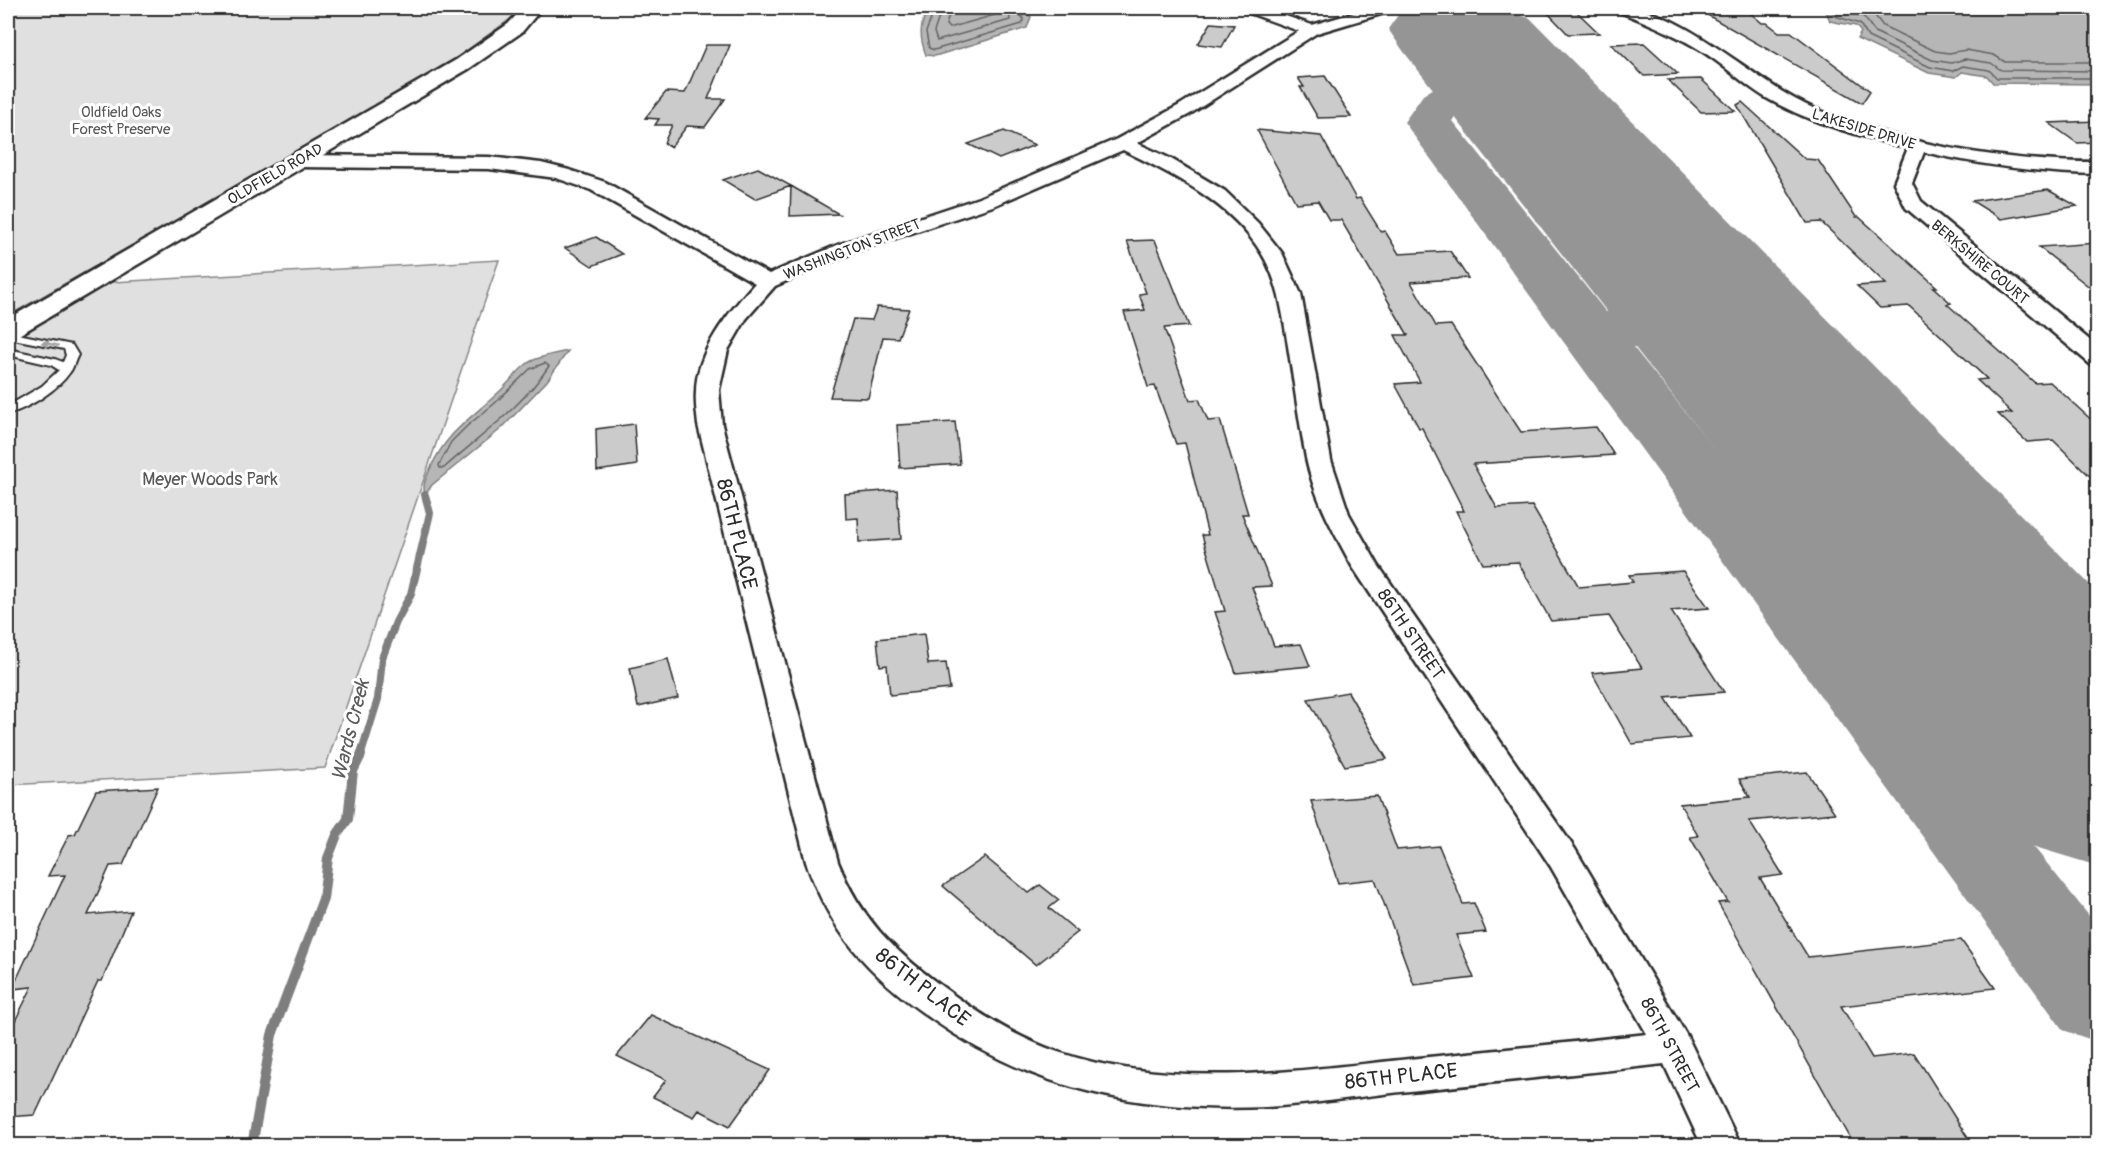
<svg xmlns="http://www.w3.org/2000/svg" width="2105" height="1153" font-family="Pangolin,sans-serif">
<style>
.green{fill:#e0e0e0;stroke:#868686;stroke-width:1.5}
.water{fill:#b6b6b6;stroke:#7e7e7e;stroke-width:1.5}
.lines{fill:none;stroke-linecap:round;stroke-linejoin:round}
.shore{stroke:#636363;stroke-width:1.5}
.stream-far1{stroke:#7e7e7e;stroke-width:8}
.stream{stroke:#7e7e7e;stroke-width:10}
.taxiway{fill:#959595;fill-rule:evenodd}
.runway{fill:#959595;fill-rule:evenodd}
.building{fill:#cbcbcb;stroke:#2b2b2b;stroke-width:1.5}
.service-casing{stroke:#2b2b2b;stroke-width:4}
.minor-casing{stroke:#2b2b2b;stroke-width:5}
.tertiary-casing{stroke:#2b2b2b;stroke-width:5}
.service{fill:#fff;fill-rule:evenodd}
.minor{fill:#fff;fill-rule:evenodd}
.tertiary{fill:#fff;fill-rule:evenodd}
.oneway{fill:#a0a0a0}
.labels{text-anchor:middle;stroke-width:6;stroke-linejoin:round;paint-order:stroke}
.far-park-label{font-size:15px;fill:#585858;stroke:#fff}
.far-street-label{font-size:15px;fill:#2b2b2b;stroke:#fff}
.park-label{font-size:18px;fill:#585858;stroke:#fff}
.street-label{font-size:18px;fill:#2b2b2b;stroke:#fff}
.water-label{font-size:20px;font-style:italic;fill:#5c5c5c;stroke:#fff}
.near-street-label{font-size:21px;fill:#2b2b2b;stroke:#fff}
</style>
<rect width="100%" height="100%" fill="#fff"/>
<filter id="ink" filterUnits="userSpaceOnUse"><feTurbulence type="fractalNoise" baseFrequency=".0167" numOctaves="2"/><feDisplacementMap in="SourceGraphic" scale="12" xChannelSelector="R" yChannelSelector="G"/><feConvolveMatrix kernelMatrix="1 2 1 2 8 2 1 2 1" color-interpolation-filters="sRGB"/></filter>
<g filter="url(#ink)">
<path class="green" d="M8,8H520L513,17L441,69L8,316Z
M499,260L325,768L8,785V334L95,283Z"/>
<path class="water" d="M930,8H1020L1031,17L1027,28L935,56L926,55C919,37 919,23 930,8Z
M1825,8H2097V84L1993,83L1987,76L1962,72L1956,77L1929,73L1857,39L1861,32L1856,26L1830,21Z
M568,351L547,381L502,428L432,485L425,495C422,485 426,478 430,469C447,432 470,419 498,393C508,384 517,371 528,363C539,356 555,354 568,351Z"/>
<g class="lines">
<path class="shore" d="M935,8L926,32L929,48L934,50L1022,24L1024,19L1018,13L1017,8
M942,8L934,32L937,41L1010,20L1009,8
M951,8L946,25L949,28L998,14L1000,8
M1832,8L1835,16L1860,24L1868,37L1930,67L1953,71L1963,66L1989,70L1997,78H2098
M1840,8L1864,17L1875,32L1932,60L1951,63L1965,59L1991,63L2001,70L2098,71
M1869,8L1883,26L1935,51L1949,53L1966,50L1994,55L2005,62H2098
M545,363L549,366C522,407 481,435 444,468H440L439,465L451,442L467,426L494,404L530,369Z"/>
<path class="stream-far1" d="M360,757L378,699L382,658L396,622L411,594L430,513L425,495"/>
<path class="stream" d="M252,1146L272,1035L323,899L328,858L337,835L348,819L353,771L361,755"/>
<path class="taxiway" d="M1402,8H1446L1454,16L1515,14L1530,18L2098,593V666L2070,658L2008,591L1915,600L1888,593L1878,576L1888,559L1915,552L1969,548L1774,335L1633,347L2098,927V1042L2063,1030L1404,122L1423,95L1468,67L1484,63L1500,67L1507,77L1500,87L1457,115L1453,121L1606,312L1743,302L1503,40L1442,42L1427,38Z"/>
<path class="runway" d="M1403,8H1482L2098,651V866L2022,843L1404,52L1388,29Z"/>
</g>
<path class="building" d="M1574,9L1599,33L1568,34L1545,10Z
M1748,11L1762,23H1767L1779,32H1791L1870,91L1862,103L1702,12Z
M1211,23L1234,25L1222,47L1198,44Z
M1644,43L1678,74L1644,76L1611,44Z
M706,45H730L708,99H725L705,127L687,126L671,147L664,143L672,125H655L659,119L645,118L666,92L685,93Z
M1325,76L1351,117L1318,118L1300,87H1304L1298,78Z
M1701,79L1735,111L1701,112L1668,80Z
M1742,102L1805,159L1818,160L1856,217H1859L1937,287H1933L1951,303L1947,304L2035,383L2050,382L2097,425V483L2053,440L2027,442L1998,414L2012,413L1977,380L1987,379L1909,306L1880,308L1857,286L1886,284L1821,222L1807,223L1737,105Z
M2097,121V142L2077,143L2049,123Z
M1257,130L1321,136L1356,199L1360,198L1381,232L1385,231L1399,254L1450,251L1468,278L1411,282L1436,326L1451,325L1521,432L1596,427L1614,455L1473,464L1497,508L1532,506L1579,587L1633,582L1629,575L1683,571L1709,608L1671,611L1724,692L1665,697L1690,738L1632,744L1592,673L1642,668L1609,616L1551,621L1518,562L1483,564L1456,511H1464L1422,428H1419L1395,384L1420,382L1395,335H1408L1341,220H1329L1318,201L1296,203Z
M1004,131L1035,145L999,159L968,144Z
M758,168L791,186L755,199L723,180Z
M791,186L839,214L790,216Z
M2048,190L2077,206L2001,219L1972,201Z
M596,237L622,254L592,266L565,248Z
M1155,240L1189,326L1164,328L1190,400L1199,399L1208,421L1220,420L1248,514H1242L1272,586L1252,587L1274,646L1301,644L1310,666L1236,673L1215,612L1225,611L1202,535H1208L1185,443L1176,444L1155,386L1148,387L1124,312L1145,310L1139,294L1146,293L1127,241Z
M2097,243V293L2039,247Z
M877,307L909,309L898,338L883,337L868,398L830,397L853,319L872,320Z
M955,422L960,464L900,468L897,425Z
M634,424L637,465L597,471L596,429Z
M897,490L901,539L859,542L858,518L846,519L845,494Z
M924,634L928,664L946,663L950,689L890,695L887,665L880,666L877,639Z
M668,659L678,698L638,707L630,668Z
M1348,692L1387,759L1345,766L1308,699Z
M1807,772L1835,813L1749,821L1783,875L1760,878L1808,957L1961,940L1995,988L1841,1006L1872,1058L1914,1053L1973,1146H1855L1718,903L1728,902L1690,837L1698,836L1680,804L1750,797L1739,779Z
M158,787L123,865L110,866L88,915L131,911L102,981H98L35,1115L8,1117V1035L32,987L12,989L65,875L48,876L69,835L75,834L96,791Z
M1377,796L1397,850L1439,846L1463,904L1474,903L1486,932L1456,935L1474,978L1414,985L1375,879L1338,883L1311,801Z
M985,857L1029,893L1040,885L1059,900L1049,908L1078,932L1036,965L943,886Z
M651,1015L770,1070L730,1126L699,1110L694,1117L653,1097L666,1080L617,1056Z"/>
<g class="lines">
<g class="service-casing">
<path id="service" d="M8,332L72,345L78,355C75,360 73,369 70,372C58,390 29,408 8,414V406L42,386L59,370L51,365L8,355V349L55,359L63,362L66,355L64,349L8,338Z"/>
</g>
<g class="minor-casing">
<path id="minor" d="M1242,8H1262L1312,25L1371,8H1394L1391,11L1317,33L1190,114L1137,143L1171,159L1225,191L1258,223L1282,253L1301,294L1331,460L1349,514L1378,565L1575,849L1687,1036L1741,1146H1702L1664,1064C1579,1074 1494,1082 1410,1091C1362,1096 1314,1104 1266,1107C1140,1112 1033,1091 929,1017C868,974 831,933 806,862L698,425C697,414 695,403 696,392C696,351 729,312 755,283L591,190L556,178L489,169L299,167L292,165L290,161L292,157L299,155L489,157L541,163L569,170L605,182L769,274L840,244L979,198L1117,139L1178,106L1299,31L1244,11ZM1123,150C1174,175 1232,203 1262,254C1279,282 1283,314 1288,346C1294,383 1299,421 1306,458C1314,497 1333,531 1352,566L1551,867L1647,1034C1568,1043 1488,1051 1409,1059C1294,1071 1170,1090 1058,1052C1016,1038 976,1012 940,985C893,950 860,918 838,862L722,425L719,390L728,350L746,319L775,286L854,252L993,206Z
M1614,8C1676,1 1754,83 1811,107C1900,144 2001,162 2098,162V174C2039,173 1982,165 1924,152L1912,183L1921,201L2098,347V366L2090,364L1906,208L1894,183L1908,148C1861,136 1813,124 1770,100C1750,89 1733,73 1715,60C1685,38 1651,24 1617,11Z"/>
</g>
<g class="tertiary-casing">
<path id="tertiary" d="M523,8H542L522,32L470,68L17,336L8,338V319L456,60L508,24Z"/>
</g>
<use href="#service" class="service"/>
<use href="#minor" class="minor"/>
<use href="#tertiary" class="tertiary"/>
</g>
<defs><path id="oneway-solid" d="M-6-.8H1V-3.2L6.5 0L1 3.2V.8H-6Z" transform="scale(1.5)"/></defs>
<use class="oneway" href="#oneway-solid" transform="translate(50 344) rotate(-169)"/>
</g>
<g class="labels">
<g class="far-park-label">
<text x="121" y="117">Oldfield Oaks<tspan x="121" dy="17">Forest Preserve</tspan></text>
</g>
<g class="far-street-label">
<text transform="translate(1864 129) rotate(17)" y="5">LAKESIDE DRIVE</text>
<text transform="translate(275 174) rotate(-30)" y="5">OLDFIELD ROAD</text>
<text transform="translate(852 249) rotate(-21)" y="5">WASHINGTON STREET</text>
<text transform="translate(1980 262) rotate(40)" y="5">BERKSHIRE COURT</text>
</g>
<g class="park-label">
<text x="210" y="485">Meyer Woods Park</text>
</g>
<g class="street-label">
<text transform="translate(1411 634) rotate(56)" y="6">86TH STREET</text>
<text transform="translate(1670 1045) rotate(62)" y="6">86TH STREET</text>
</g>
<g class="water-label">
<text transform="translate(350 730) rotate(-76)" y="7">Wards Creek</text>
</g>
<g class="near-street-label">
<text transform="translate(737 534) rotate(76)" y="7">86TH PLACE</text>
<text transform="translate(923 987) rotate(38)" y="7">86TH PLACE</text>
<text transform="translate(1401 1076) rotate(-6)" y="7">86TH PLACE</text>
</g>
</g>
<rect width="2105" height="1153" fill="none" stroke="#fff" stroke-width="30"/>
<rect x="15" y="15" width="2075" height="1123" fill="none" stroke="#2b2b2b" stroke-width="2" filter="url(#ink)"/>
</svg>
